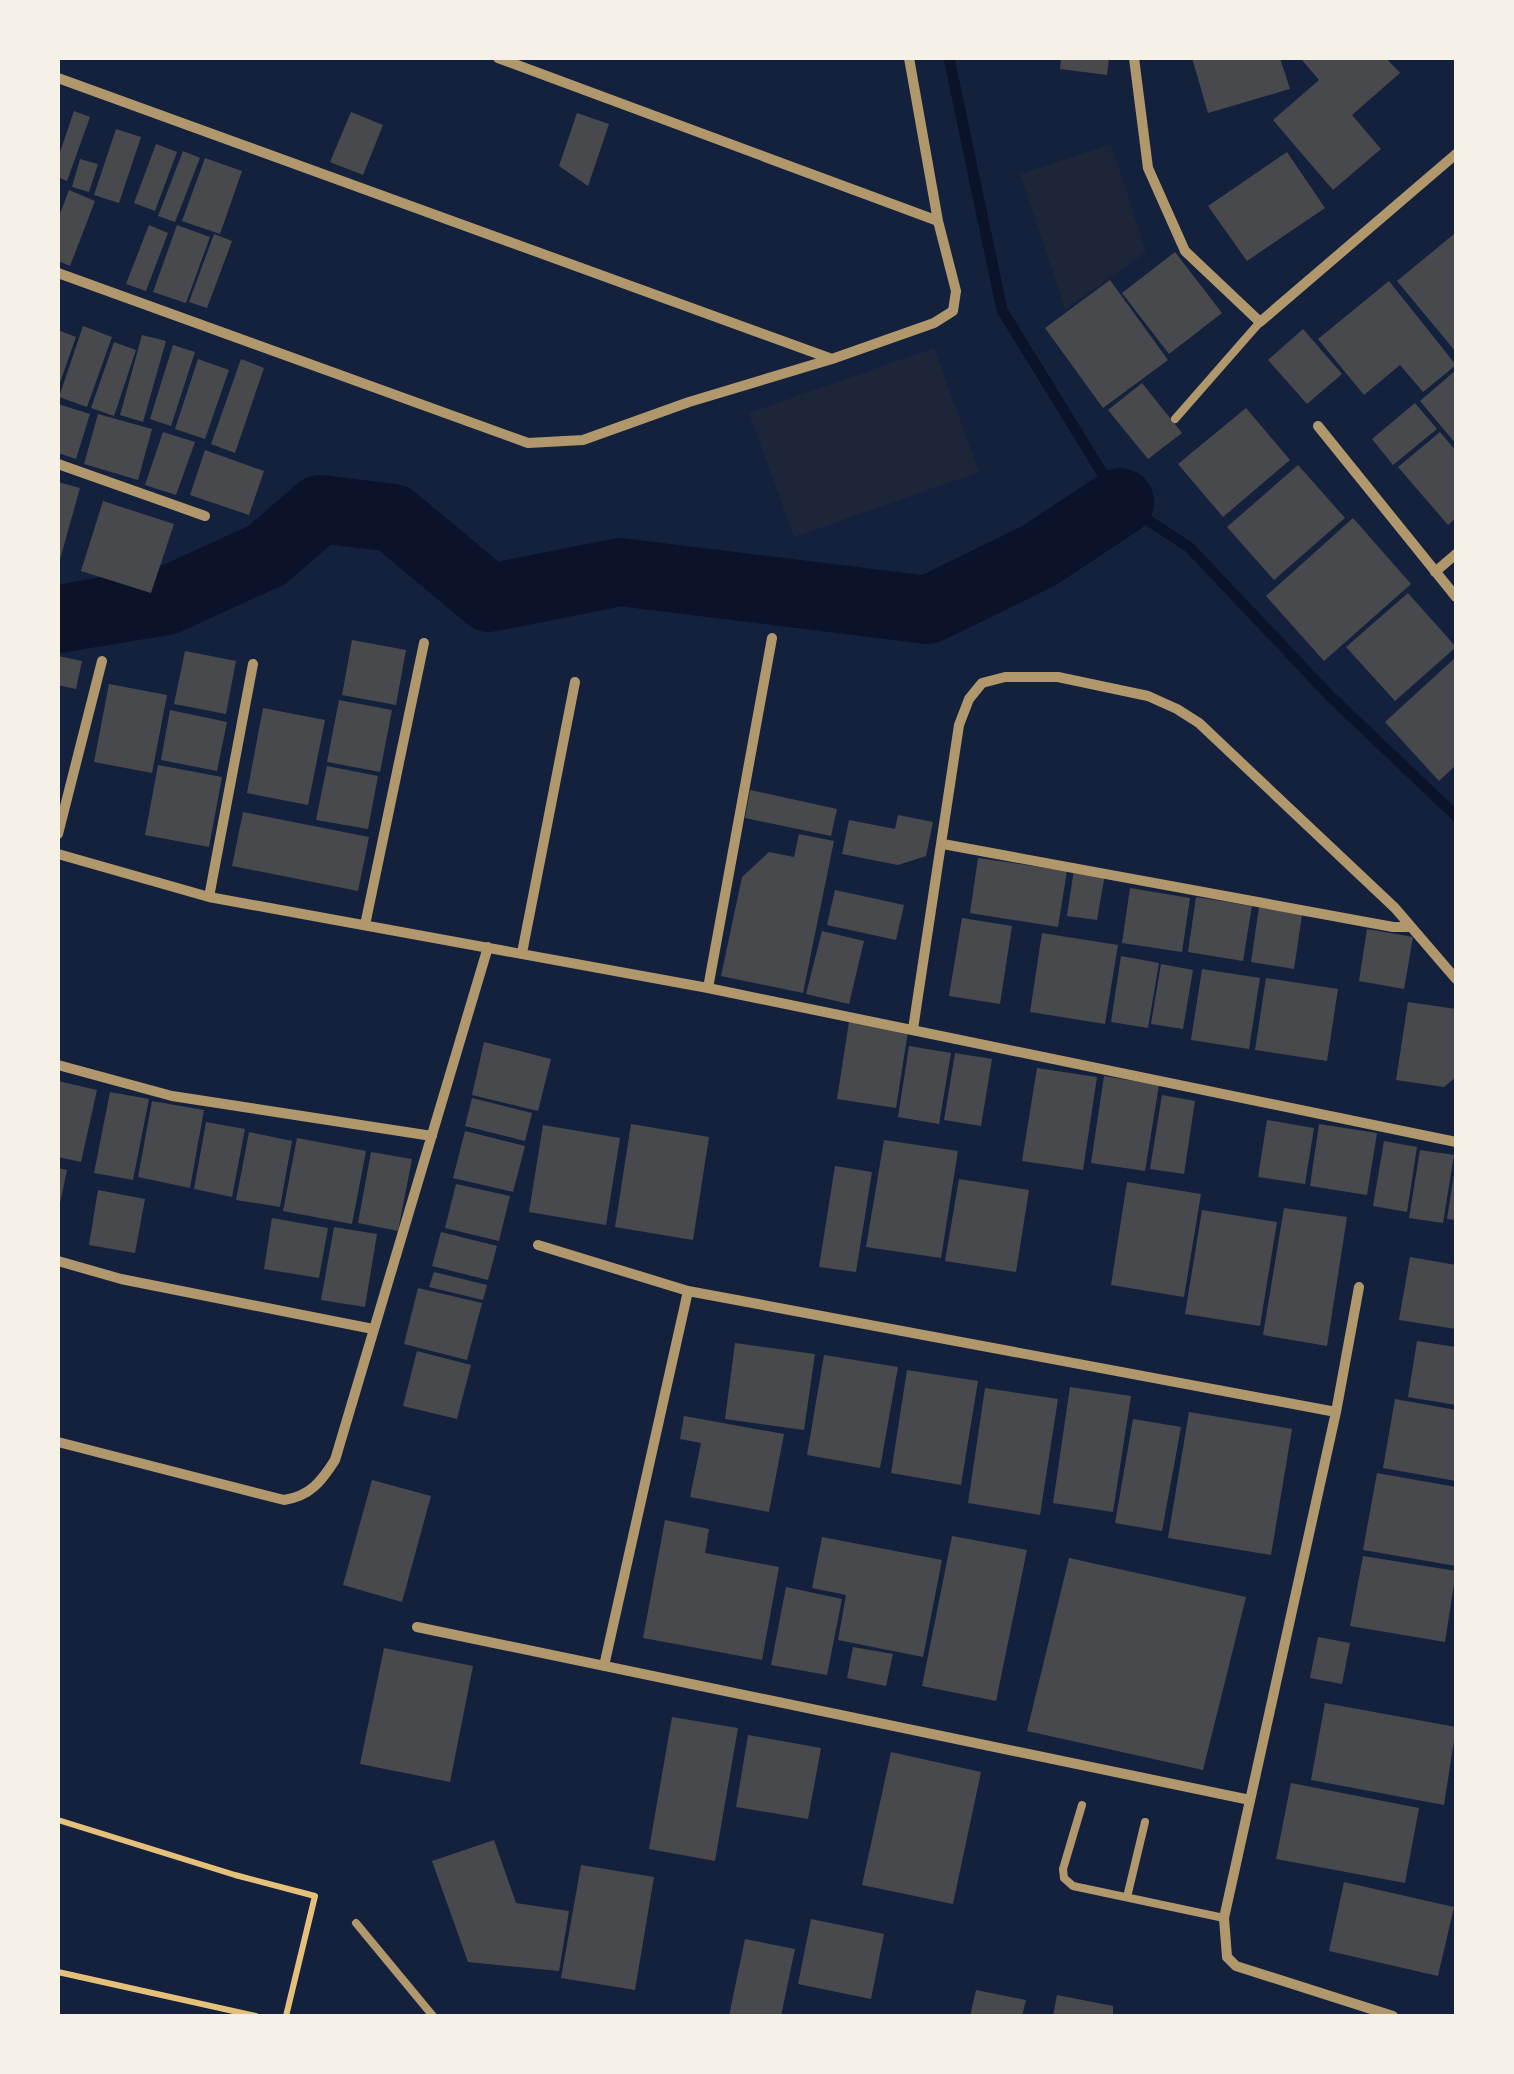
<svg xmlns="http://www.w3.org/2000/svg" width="1514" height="2074" font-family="'Source Serif 4',serif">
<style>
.green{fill:#1d2539}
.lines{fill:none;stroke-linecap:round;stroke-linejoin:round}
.stream{stroke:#0b132b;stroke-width:11}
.river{stroke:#0b132b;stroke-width:68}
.building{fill:#48494c}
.path{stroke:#e5c07b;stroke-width:6}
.service{stroke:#b1986c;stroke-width:8}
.minor{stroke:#b1986c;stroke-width:10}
</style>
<rect width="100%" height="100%" fill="#14213d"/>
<path class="green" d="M1111,144L1146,252L1065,309L1020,174Z
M934,348L979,472L794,537L749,413Z"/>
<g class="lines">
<path class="stream" d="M949,58L1002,310L1120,502L1189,547L1330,696L1456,816"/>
<path class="river" d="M58,619L166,601L267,555L320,509L393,518L489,598L620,572L928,610L1040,555L1120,502"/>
</g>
<path class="building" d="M1061,58H1109L1107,75L1060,69Z
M1192,58H1280L1290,89L1208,113Z
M1305,58H1386L1400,73L1352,115L1381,149L1333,190L1273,120L1319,80L1302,60Z
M74,111L90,117L67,181L58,177V158Z
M351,112L383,125L363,175L330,162Z
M577,113L609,124L588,186L559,166Z
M116,129L141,137L119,203L94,195Z
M156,144L177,152L155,211L134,203Z
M183,151L200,158L175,222L158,216Z
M1287,152L1325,208L1247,261L1208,206Z
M205,158L242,171L220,234L182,221Z
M80,159L98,164L89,192L72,187Z
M69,190L95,201L70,266L58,261V219Z
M149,225L168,233L146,291L126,284Z
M177,225L210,237L186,303L153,292Z
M214,234L232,241L207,308L189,302Z
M1454,234L1456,236V352L1397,281Z
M1175,252L1222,313L1169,354L1122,293Z
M1110,280L1168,360L1103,408L1045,328Z
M1389,281L1456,365L1423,392L1400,365L1364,395L1318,339Z
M83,326L112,337L87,407L59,397Z
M1303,329L1342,374L1307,404L1268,360Z
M58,330L76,337L58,388Z
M142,335L166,341L143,422L120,415Z
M114,342L136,350L114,416L91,408Z
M173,345L195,352L171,426L150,419Z
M198,359L229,370L205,439L175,429Z
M241,359L264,368L235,453L211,444Z
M1456,370V444L1420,401Z
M1142,383L1182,433L1148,459L1108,410Z
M1415,403L1437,429L1393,465L1372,439Z
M58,404L90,414L76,459L58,453Z
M1246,408L1290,460L1223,517L1178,464Z
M98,414L152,429L138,480L84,464Z
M163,432L195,442L176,495L145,485Z
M1440,432L1456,451V518L1448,525L1398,467Z
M205,450L264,471L249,515L190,495Z
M1298,465L1345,518L1274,580L1227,527Z
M58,482L80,488L59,563H58Z
M103,501L174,524L151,593L81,571Z
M1353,518L1411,584L1324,661L1266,596Z
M1408,593L1456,647L1395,701L1346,647Z
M352,640L406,650L396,705L342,695Z
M185,651L236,661L226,714L174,704Z
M58,656L82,661L76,689L58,685Z
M1456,657V765L1439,781L1385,722Z
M109,684L167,695L152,773L94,762Z
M339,700L392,710L380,772L327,762Z
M263,708L325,720L308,805L247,793Z
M170,710L227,722L217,771L161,760Z
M158,765L222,777L209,847L145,835Z
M327,766L378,776L368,829L316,820Z
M750,790L837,809L831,836L745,818Z
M243,812L369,837L358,891L232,866Z
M898,815L933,822L926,856L898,865L842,854L849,820L895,829Z
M799,834L834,841L803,993L721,976L742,877L769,852L794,857Z
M978,858L1067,871L1058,927L970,913Z
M1074,869L1105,874L1097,920L1067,916Z
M1130,888L1190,898L1182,952L1122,943Z
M835,890L904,905L896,940L827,925Z
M1196,897L1252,906L1243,961L1188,952Z
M1259,907L1302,915L1294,969L1251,962Z
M962,918L1012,926L1000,1004L949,996Z
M1367,929L1413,937L1404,989L1359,981Z
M822,931L864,941L849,1004L806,994Z
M1042,933L1118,945L1105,1024L1030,1012Z
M1121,956L1159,963L1148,1028L1111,1022Z
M1161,964L1193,970L1183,1029L1151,1024Z
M1202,969L1260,978L1249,1049L1191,1040Z
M1266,978L1338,989L1327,1061L1255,1050Z
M1408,1002L1456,1009V1077L1444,1087L1396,1080Z
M849,1022L908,1031L896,1108L837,1099Z
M484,1042L551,1059L538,1111L472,1095Z
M909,1046L951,1053L939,1124L898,1117Z
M955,1053L992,1059L981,1126L944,1120Z
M1037,1068L1097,1077L1083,1170L1022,1161Z
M1104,1076L1159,1085L1145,1171L1091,1163Z
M58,1081L97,1090L81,1162L58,1157Z
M110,1092L149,1099L133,1180L94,1173Z
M1162,1095L1195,1101L1184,1174L1150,1169Z
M472,1098L532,1113L525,1141L465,1126Z
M152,1101L204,1110L190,1188L138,1177Z
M1267,1120L1314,1128L1305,1184L1258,1177Z
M206,1122L245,1129L232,1197L194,1189Z
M631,1124L709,1137L693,1240L615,1227Z
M1319,1124L1377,1133L1367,1195L1310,1186Z
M543,1125L620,1138L606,1225L529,1212Z
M465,1131L525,1146L513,1192L453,1178Z
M249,1132L292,1141L280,1207L236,1200Z
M297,1138L366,1151L352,1224L283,1211Z
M884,1140L958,1151L941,1258L866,1247Z
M1384,1141L1417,1147L1407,1212L1373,1206Z
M1420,1150L1454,1155L1443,1223L1409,1218Z
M371,1152L412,1159L398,1231L358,1223Z
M835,1166L872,1172L856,1272L819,1267Z
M58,1168L67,1170L59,1208L58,1207Z
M1454,1174H1456V1220L1447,1219Z
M959,1179L1029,1190L1016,1272L945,1261Z
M1127,1182L1201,1194L1184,1297L1111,1285Z
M456,1184L510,1196L499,1241L445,1228Z
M98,1190L145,1199L135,1253L89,1245Z
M1284,1208L1347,1217L1327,1346L1263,1335Z
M1202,1210L1277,1222L1260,1326L1185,1314Z
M272,1218L328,1228L319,1278L264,1269Z
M334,1227L377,1234L365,1307L321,1300Z
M441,1232L497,1246L488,1280L432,1266Z
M1410,1257L1456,1265V1329L1399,1320Z
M434,1272L487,1285L483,1300L429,1287Z
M418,1288L482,1303L467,1360L404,1344Z
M1417,1341L1456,1347V1405L1408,1397Z
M735,1343L815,1354L804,1430L725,1419Z
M417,1351L471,1365L457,1419L403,1406Z
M824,1355L898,1367L880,1468L807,1455Z
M907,1370L978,1381L961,1485L891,1473Z
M1070,1387L1131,1396L1113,1512L1053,1503Z
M985,1388L1058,1399L1040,1515L968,1503Z
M1395,1399L1456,1410V1481L1383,1468Z
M1189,1412L1292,1429L1271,1555L1168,1538Z
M684,1416L784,1434L769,1512L690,1497L701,1443L680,1439Z
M1133,1419L1181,1427L1162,1531L1115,1523Z
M1377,1473L1456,1487V1566L1363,1550Z
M372,1480L431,1496L402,1602L343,1585Z
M665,1520L709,1529L705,1553L779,1567L762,1660L643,1638Z
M952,1536L1027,1550L996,1701L922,1686Z
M822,1537L942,1560L923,1657L838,1640L846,1595L812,1588Z
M1363,1556L1456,1571L1445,1642L1350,1626Z
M1069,1558L1246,1597L1203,1770L1027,1731Z
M786,1587L842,1599L827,1675L771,1665Z
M1318,1637L1350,1643L1342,1684L1310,1678Z
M853,1647L893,1654L886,1686L847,1678Z
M384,1648L473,1666L450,1782L360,1764Z
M1325,1703L1456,1727L1444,1805L1311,1780Z
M672,1717L738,1728L715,1861L649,1849Z
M748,1735L821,1748L808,1819L736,1807Z
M891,1752L981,1772L953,1904L862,1885Z
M1291,1783L1419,1808L1405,1883L1276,1859Z
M494,1840L516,1903L569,1911L559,1971L468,1962L432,1861Z
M581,1865L654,1877L635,1990L561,1978Z
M1344,1882L1454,1907L1438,1976L1329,1951Z
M811,1919L884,1934L871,1999L798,1984Z
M745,1939L795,1949L781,2016H729Z
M976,1990L1026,2000L1022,2016H970Z
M1057,1995L1113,2006V2016H1053Z"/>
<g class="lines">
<path class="path" d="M58,1820L235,1875L315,1896L286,2016
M58,1972L256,2016"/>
<path class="service" d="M1175,419L1260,322
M1082,1805L1063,1869L1064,1878L1073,1886L1224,1918
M1127,1897L1145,1822
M356,1923L433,2016"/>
<path class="minor" d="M498,58L938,221
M1134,58L1148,168L1185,251L1260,322L1456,154
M58,78L832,359
M58,273L528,443L583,440L689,402L832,359L934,323L953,311L956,291L938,221L909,58
M1318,426L1456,597
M58,464L205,516
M1435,572L1456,554
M58,834L102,661
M943,844L1393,927H1411
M58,854L209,897L708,988L1456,1142
M209,897L253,664
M365,925L424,643
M522,953L575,682
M708,988L772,638
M913,1029L959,725L969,699L982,683L1005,677H1058L1148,696L1177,709L1199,723L1395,908L1456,979
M58,1065L172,1096L432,1136
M538,1245L688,1291L1336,1412
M58,1261L121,1279L373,1329
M1359,1287L1336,1412L1224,1918L1227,1957L1236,1966L1393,2016
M58,1442L284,1500C310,1496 321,1482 335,1460L488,947
M417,1627L1250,1800
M604,1666L688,1291"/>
</g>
<rect width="1514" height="2074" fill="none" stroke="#f6f1e7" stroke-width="120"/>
</svg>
